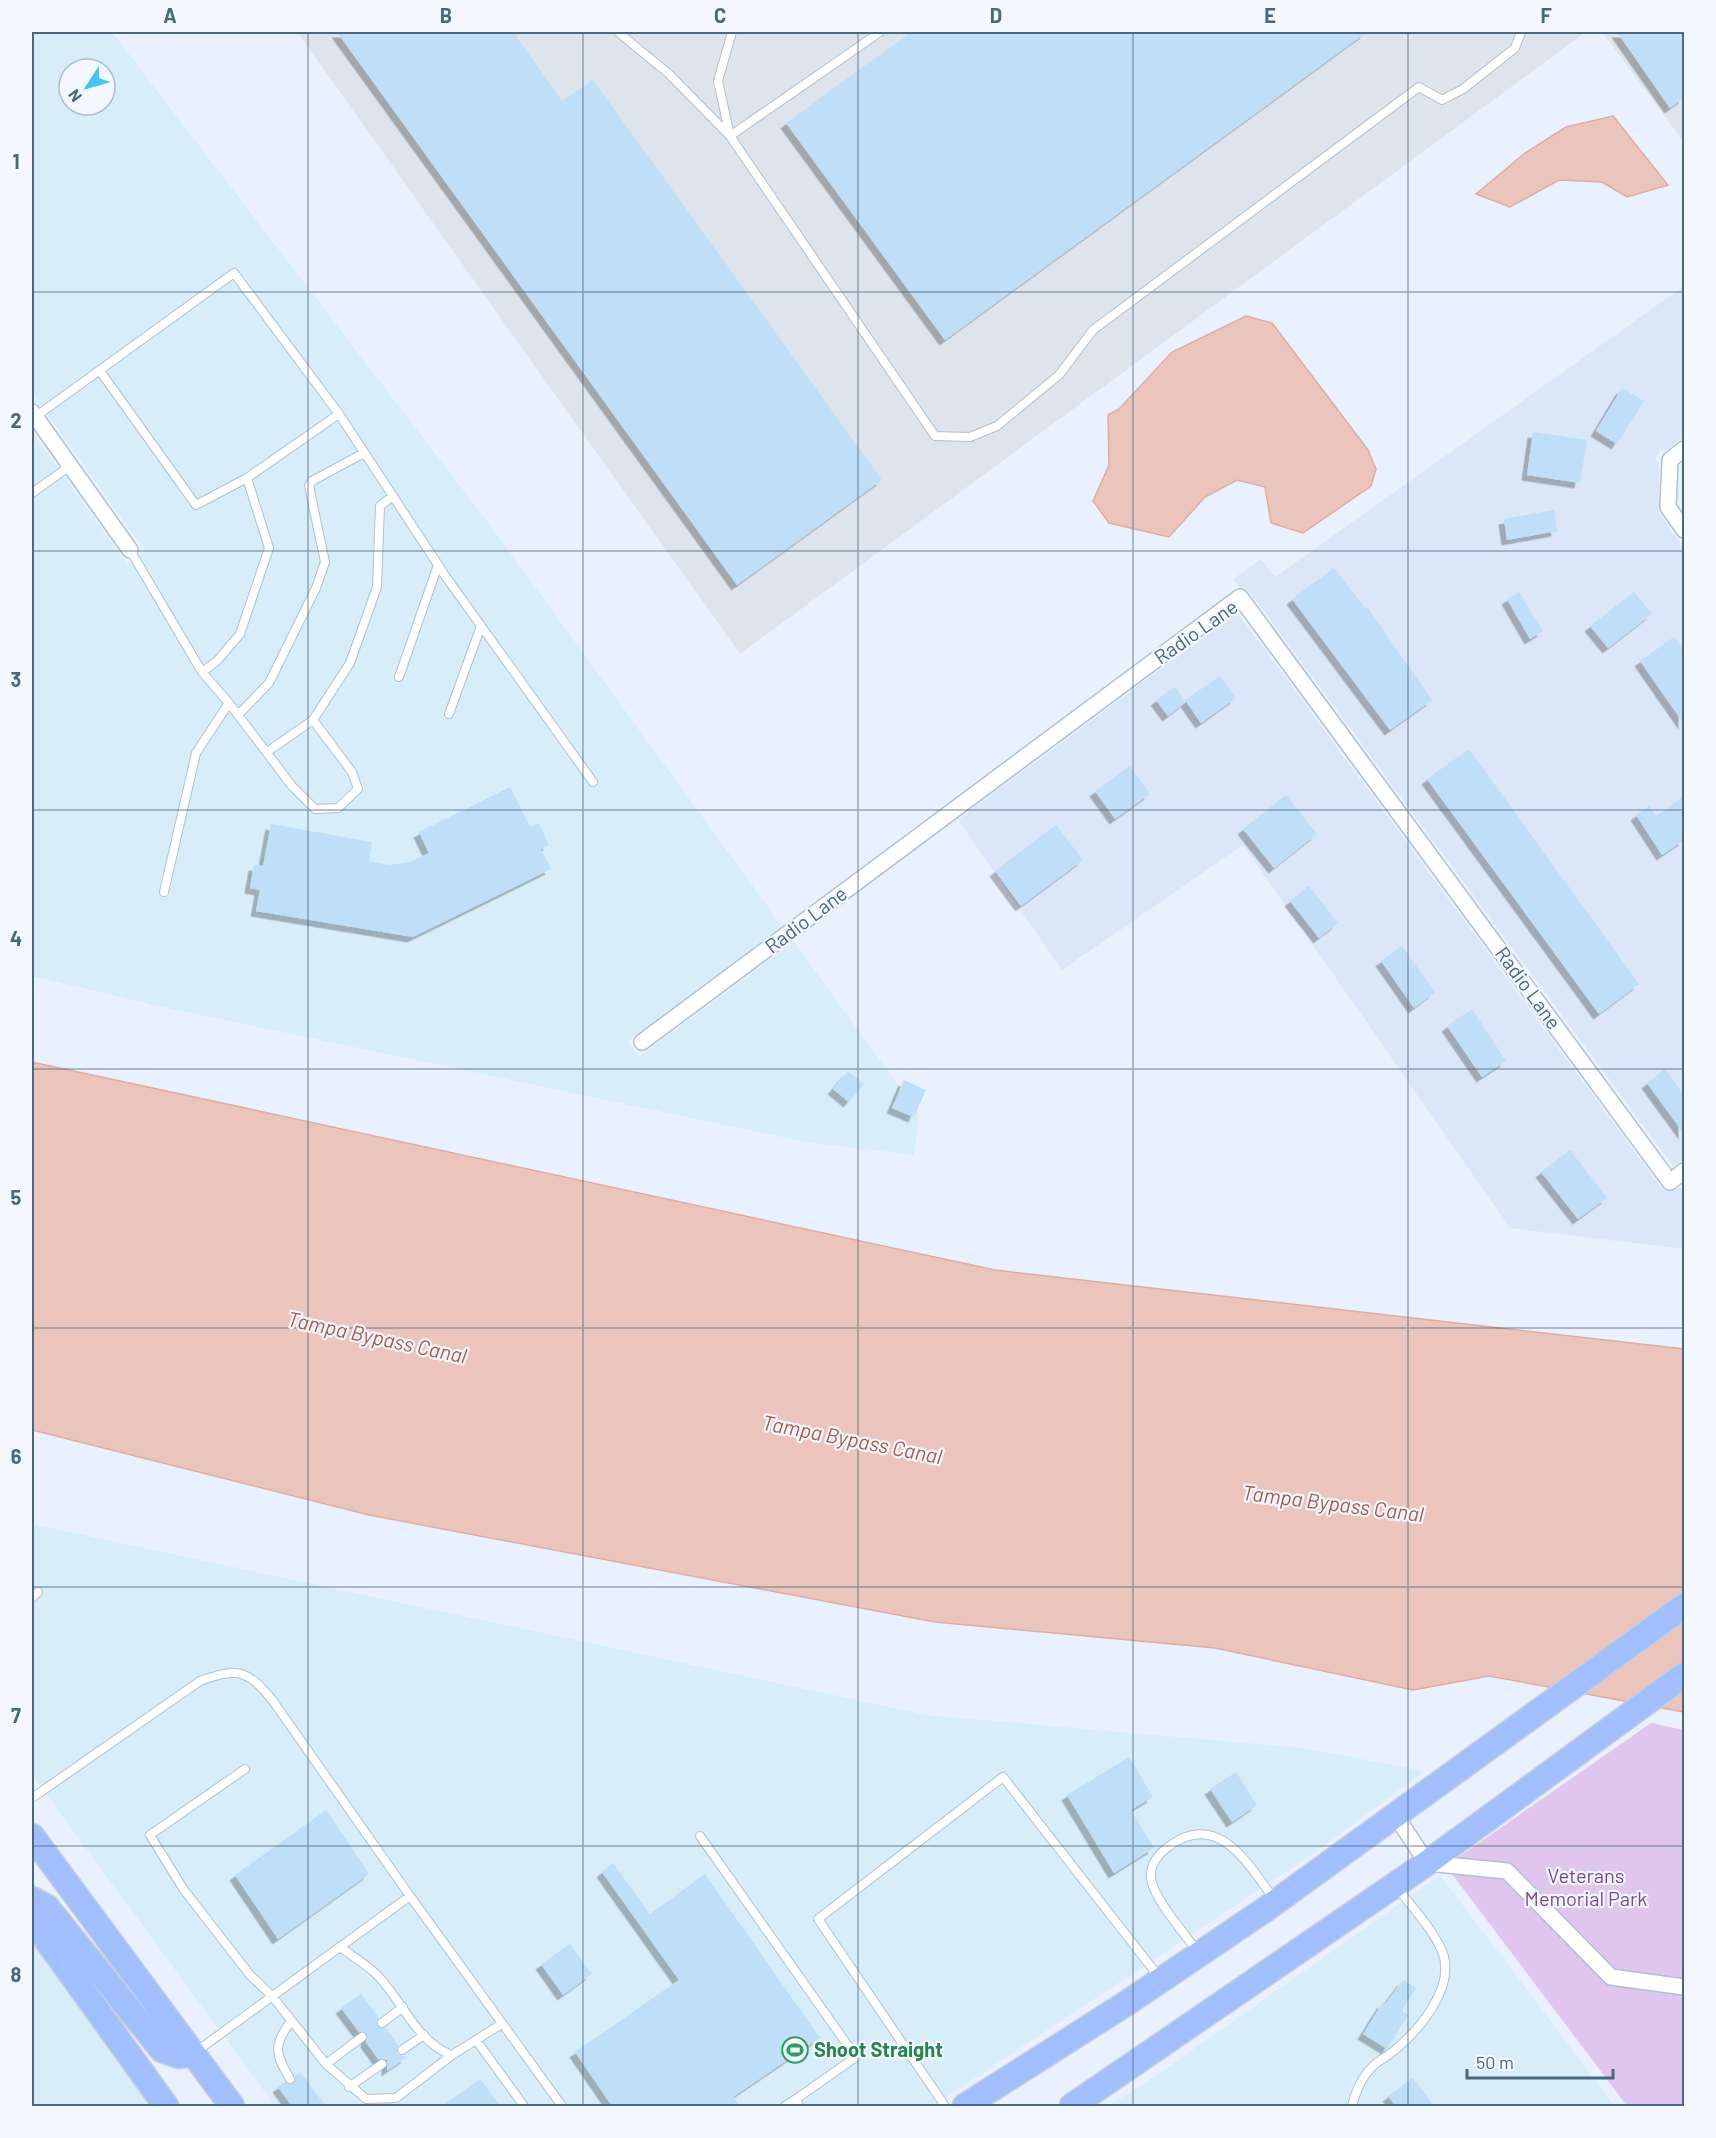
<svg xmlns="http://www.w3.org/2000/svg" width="1716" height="2138" font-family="Barlow,sans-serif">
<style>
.residential{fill:#dbe6f9}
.commercial{fill:#d8edfa;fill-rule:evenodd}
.industrial{fill:#dde4eb}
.green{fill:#e0c6ef}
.water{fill:#ebc5bc;stroke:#deada1;stroke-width:1.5}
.building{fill:#bfdef7;filter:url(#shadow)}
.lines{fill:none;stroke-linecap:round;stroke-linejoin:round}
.service-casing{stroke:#aec1d3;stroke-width:10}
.minor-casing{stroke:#aec1d3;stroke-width:18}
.primary-casing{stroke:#c5cfd5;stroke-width:27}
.service{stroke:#fff;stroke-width:8}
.minor{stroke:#fff;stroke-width:15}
.primary{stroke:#a1bfff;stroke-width:24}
.grid{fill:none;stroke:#49687d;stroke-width:1.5;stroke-opacity:0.55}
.labels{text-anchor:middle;stroke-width:4.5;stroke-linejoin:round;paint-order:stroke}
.street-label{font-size:20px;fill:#49687d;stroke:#f3f7ff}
.park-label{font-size:20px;fill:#7e4591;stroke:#f3f7ff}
.leisure-label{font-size:20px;font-weight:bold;fill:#27864d;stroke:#f3f7ff;text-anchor:start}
.water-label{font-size:21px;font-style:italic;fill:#a95d48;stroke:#f3f7ff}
.neatline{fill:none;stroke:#49687d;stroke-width:2}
.grid-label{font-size:20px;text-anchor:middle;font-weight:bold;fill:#49687d}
</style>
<defs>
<filter id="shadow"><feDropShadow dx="-5.5" dy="5.5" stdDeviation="0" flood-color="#0004"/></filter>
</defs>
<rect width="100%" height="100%" fill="#eaf1fe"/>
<path class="residential" d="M1684,286V437L1667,450H1660L1655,459L1659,464V513L1684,549V1159L1674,1167L1249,591L1241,590L1233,579L1261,559L1275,577Z
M1237,612L1661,1188L1676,1190L1680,1187L1684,1193V1249L1510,1228L1243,845L1062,970L958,820Z"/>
<path class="commercial" d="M32,32H112L490,525L782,926L628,1041L639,1057L794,942L919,1114L914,1155L811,1143L158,1006L32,976V432L127,564L145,551L32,393ZM69,69H105V105H69Z
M32,1524L927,1715L1304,1748L1425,1771L1313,1854L933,2106H275L32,1775Z
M1440,1875L1615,2106H1107L1147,2082Z
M32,1939L53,1970L152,2106H32Z"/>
<path class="industrial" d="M297,32H1586L740,654Z
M1602,32H1684V142Z"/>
<path class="green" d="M1651,1723L1684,1730V2106H1627L1446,1866Z"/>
<path class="water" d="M1613,116L1668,185L1627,197L1602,182L1559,180L1510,207L1476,194L1525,153L1566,127Z
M1246,316L1272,323L1368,450L1376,469L1371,486L1303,533L1271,523L1265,487L1237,480L1205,497L1169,537L1109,523L1093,501L1109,465L1108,415L1119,409L1172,352Z
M32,1062L995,1270L1684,1349V1712L1489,1676L1413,1690L1215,1648L935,1622L369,1515L32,1430Z"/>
<path class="building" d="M337,32H513L562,101L593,80L882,480L737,585Z
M911,32H1367L945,340L786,123Z
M1617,32H1684V98L1670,108Z
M1622,388L1644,401L1617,444L1596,431Z
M1533,432L1587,440L1580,483L1527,475Z
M1554,510L1557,531L1507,540L1504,519Z
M1334,568L1365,608L1367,607L1432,700L1390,730L1292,599Z
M1519,592L1543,631L1530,639L1507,599Z
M1634,592L1652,614L1608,648L1590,626Z
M1674,637L1684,651V724L1640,661Z
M1220,676L1236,698L1201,723L1185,700Z
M1175,687L1186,702L1168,716L1156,700Z
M1469,749L1639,984L1599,1014L1427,779Z
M1130,766L1150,794L1115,819L1095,791Z
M510,787L530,827L539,823L549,845L541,849L551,869L413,937L256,911L260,890L250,888L254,865L263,866L271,824L372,842L369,861L389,865L410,862L429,853L419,832Z
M1286,795L1317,834L1274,868L1243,829Z
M1684,796V840L1662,855L1636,815L1649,806L1656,816Z
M1056,825L1083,860L1021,906L995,871Z
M1309,886L1338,923L1319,938L1290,901Z
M1402,946L1435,992L1414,1008L1381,961Z
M1472,1009L1506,1061L1482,1077L1447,1026Z
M1665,1069L1684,1095V1134L1647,1083Z
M848,1071L864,1084L849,1102L833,1089Z
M904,1080L926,1090L914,1117L892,1108Z
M1570,1150L1607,1198L1578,1219L1541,1172Z
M1129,1757L1153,1797L1131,1810L1154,1848L1114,1873L1067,1795Z
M1236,1772L1257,1805L1232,1822L1210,1789Z
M326,1810L369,1874L278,1939L235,1875Z
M613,1863L650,1914L705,1874L820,2038L733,2097L740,2106H612L575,2052L679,1980L602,1872Z
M570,1944L592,1974L563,1995L541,1964Z
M1403,1980L1416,1988L1402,2011L1408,2015L1387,2049L1363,2034L1383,2002L1385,2004Z
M361,1994L379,2018L377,2026L386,2028L398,2045L397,2054L407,2057L387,2071V2060L378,2059L366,2042L367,2034L359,2032L341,2008Z
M300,2072L326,2106H292L278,2087L285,2082L293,2084L295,2076Z
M1413,2078L1434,2106H1396L1388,2096Z
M480,2079L500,2106H442Z"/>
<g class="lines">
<g class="service-casing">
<path id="service" d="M618,32L669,74L730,136L880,32
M732,32L718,81L730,136L935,436L970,437L997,426L1059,375L1093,330L1419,87L1442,100L1463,89L1515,48L1521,32
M100,371L196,505L247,478
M35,417L234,273L339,414
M32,493L70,466
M130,550L202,672L217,661L240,634L269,548L247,478L339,414L446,577L593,782
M399,677L438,565
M229,703L292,786L315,809L338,808L358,789L352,772L313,720L267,752
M449,714L481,626
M238,715L269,683L316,588L325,562L309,486L312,481L364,453
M313,720L350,663L377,587L380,506L393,496
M164,892L196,753L229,703L202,672
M32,1598L38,1592
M245,1769L150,1835L184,1890L250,1975L272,1996L326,2064L366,2099L396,2098L452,2055
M32,1798L200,1681C238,1667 248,1670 273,1701L410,1896
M700,1836L856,2057L796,2099L799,2106
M340,1947C352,1956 366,1964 377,1975C402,2000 417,2043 452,2055L500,2025
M1197,1951C1185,1934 1152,1897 1151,1877C1150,1864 1158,1855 1168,1847C1218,1809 1248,1864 1274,1899
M382,2023L403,2007
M476,2040L524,2106
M402,2050L424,2035
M197,2051L410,1896L562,2106
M326,2064L362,2037
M290,2079C275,2054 273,2045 291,2021
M349,2087L382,2064
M785,2106L796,2099
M945,2106L818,1919L1003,1777L1159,1977
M1352,2106C1356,2091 1361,2078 1373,2066C1378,2061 1386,2057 1391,2053C1418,2032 1457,1987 1442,1951C1432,1928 1411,1906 1396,1886"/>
</g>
<g class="minor-casing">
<path id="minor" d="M32,412L130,550
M1684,449L1670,460L1668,507L1684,530
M642,1042L1240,597L1670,1182L1684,1171
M1396,1816L1427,1863L1507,1871L1611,1977L1684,1987"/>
</g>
<g class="primary-casing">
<path id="primary" d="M32,1836L232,2106
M32,1899L47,1907L162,2050L179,2056L193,2054
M32,1920L166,2106
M965,2106L1127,2003L1266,1909L1684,1606
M1072,2106L1427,1863L1684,1675"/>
</g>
<use href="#service" class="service"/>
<use href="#minor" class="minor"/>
<use href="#primary" class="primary"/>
</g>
<path class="grid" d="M308,32V2106M583,32V2106M858,32V2106M1133,32V2106M1408,32V2106M32,292H1684M32,551H1684M32,810H1684M32,1069H1684M32,1328H1684M32,1587H1684M32,1846H1684"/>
<defs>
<g id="stadium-ring" transform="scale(1.35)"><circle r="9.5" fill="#f3f7ff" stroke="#2e9e5b" stroke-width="1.5"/><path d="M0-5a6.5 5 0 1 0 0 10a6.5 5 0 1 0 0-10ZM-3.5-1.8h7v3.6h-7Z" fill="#2e9e5b"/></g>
</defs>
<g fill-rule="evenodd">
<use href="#stadium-ring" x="795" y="2050"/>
</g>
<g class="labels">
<g class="street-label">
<text transform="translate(1196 632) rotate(-35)" y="7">Radio Lane</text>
<text transform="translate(806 920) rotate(-37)" y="7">Radio Lane</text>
<text transform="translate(1528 988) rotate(54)" y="7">Radio Lane</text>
</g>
<g class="park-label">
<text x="1586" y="1883">Veterans<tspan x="1586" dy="23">Memorial Park</tspan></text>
</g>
<g class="leisure-label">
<text x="814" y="2057">Shoot Straight</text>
</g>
<g class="water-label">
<text transform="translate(377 1338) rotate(12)" y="7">Tampa Bypass Canal</text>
<text transform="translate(852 1440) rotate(11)" y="7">Tampa Bypass Canal</text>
<text transform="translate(1333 1504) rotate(7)" y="7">Tampa Bypass Canal</text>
</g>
</g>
<rect width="1716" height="2138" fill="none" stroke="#f3f7ff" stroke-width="66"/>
<g transform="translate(87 87) rotate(234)"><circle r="28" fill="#f3f7ff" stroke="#afbecb" stroke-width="1.5"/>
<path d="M0-4.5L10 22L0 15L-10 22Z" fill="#45c3f2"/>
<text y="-9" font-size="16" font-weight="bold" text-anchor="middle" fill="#49687d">N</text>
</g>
<path d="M1467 2069v9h146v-9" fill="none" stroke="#49687d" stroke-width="3"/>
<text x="1476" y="2069" font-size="18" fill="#49687d" stroke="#f3f7ff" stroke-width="4.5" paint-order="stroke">50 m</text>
<rect x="33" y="33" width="1650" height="2072" class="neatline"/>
<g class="grid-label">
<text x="170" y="23">A</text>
<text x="446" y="23">B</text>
<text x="720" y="23">C</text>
<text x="996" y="23">D</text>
<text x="1270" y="23">E</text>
<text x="1546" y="23">F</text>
<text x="16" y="169">1</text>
<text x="16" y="428">2</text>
<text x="16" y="687">3</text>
<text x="16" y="946">4</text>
<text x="16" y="1205">5</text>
<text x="16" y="1464">6</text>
<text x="16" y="1723">7</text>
<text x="16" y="1982">8</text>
</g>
</svg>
